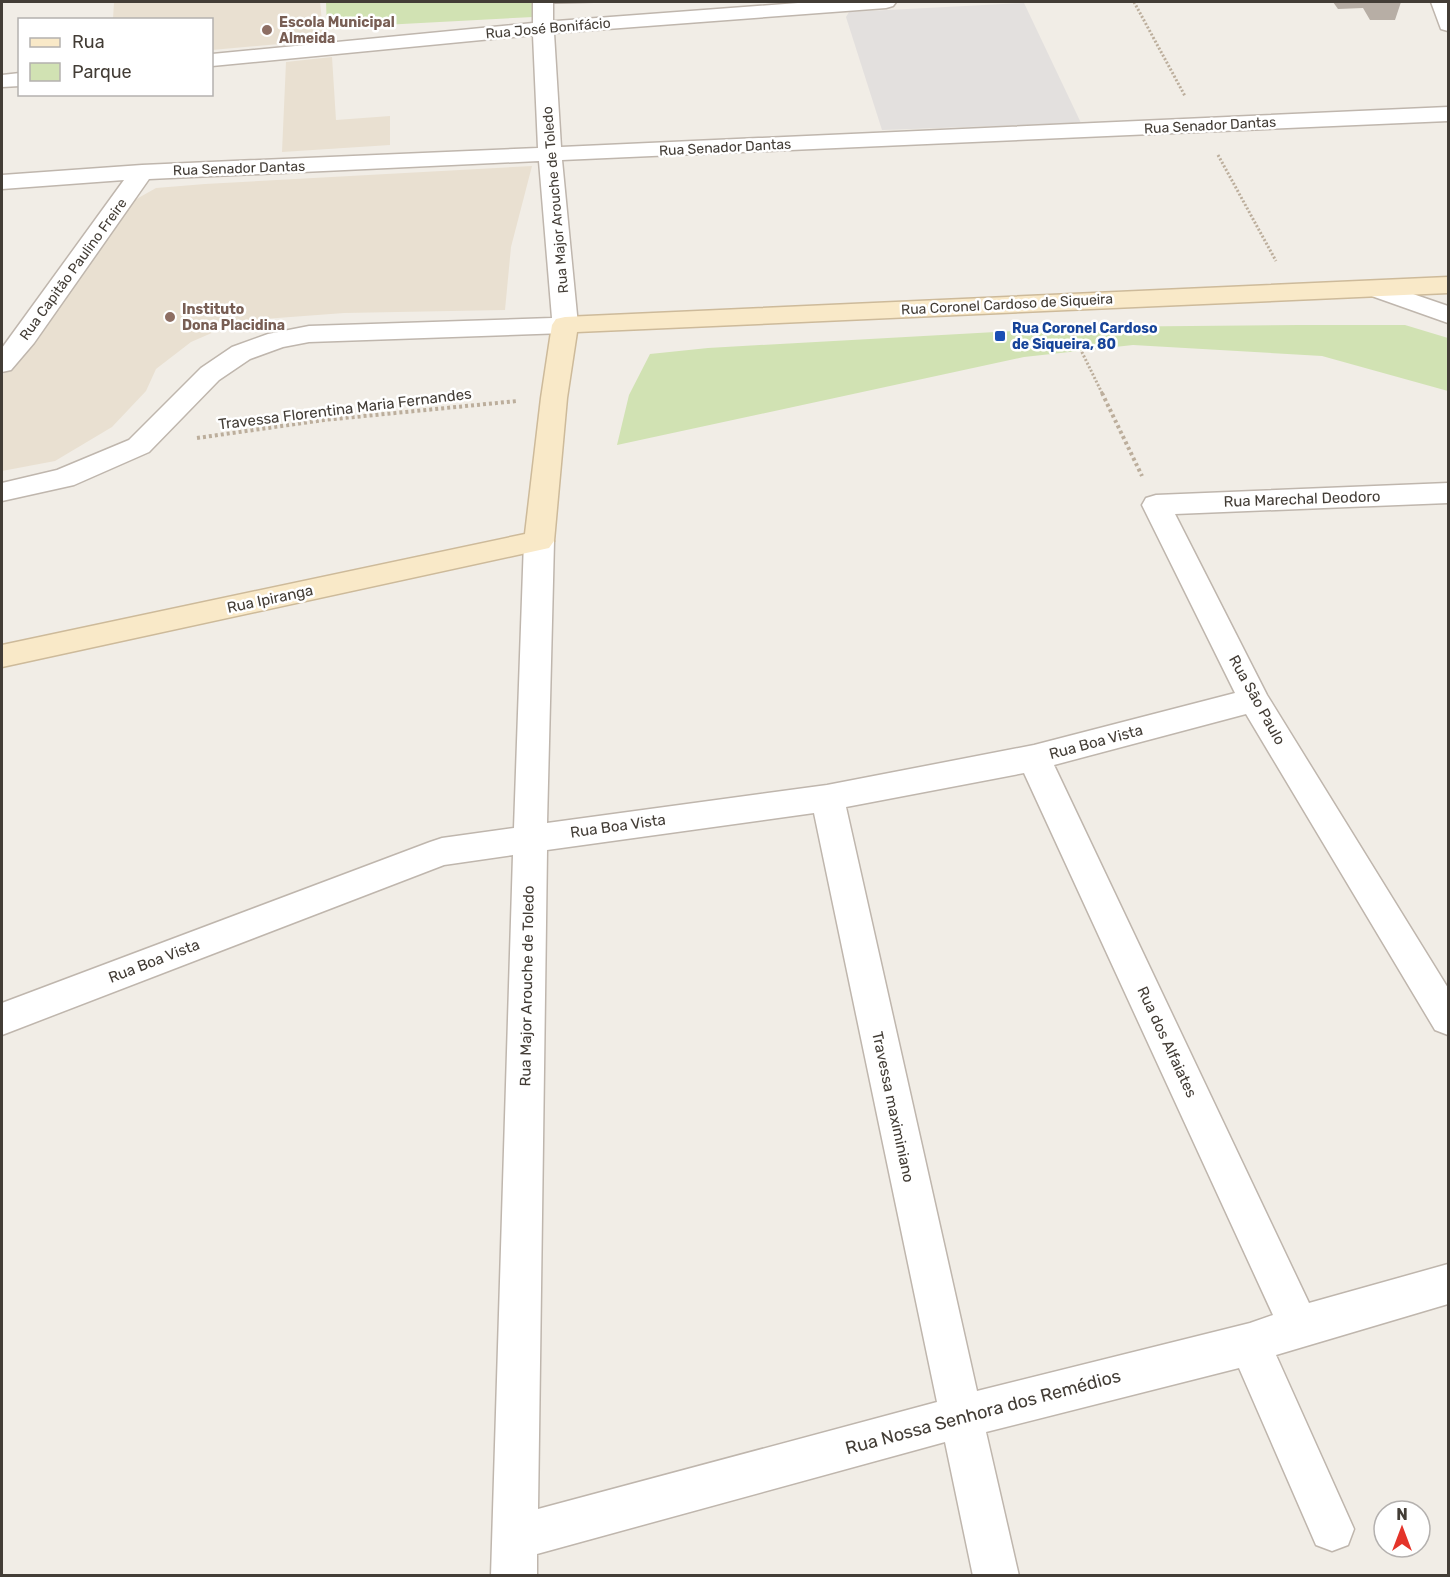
<svg xmlns="http://www.w3.org/2000/svg" width="1450" height="1577" font-family="Rubik,sans-serif">
<style>
.education{fill:#e9e0d1}
.green{fill:#d1e2b3}
.parking{fill:#e3e0de}
.lines{fill:none;stroke-linecap:round;stroke-linejoin:round}
.pedestrian-casing{stroke:#bfb6ad;stroke-width:3}
.minor-casing{stroke:#bfb6ad;stroke-width:3}
.secondary-casing{stroke:#cdba9a;stroke-width:3}
.path-far1{stroke:#bcae9c;stroke-width:3;stroke-dasharray:2 2;stroke-linecap:butt}
.path{stroke:#bcae9c;stroke-width:4;stroke-dasharray:3 3;stroke-linecap:butt}
.pedestrian{fill:#fff;fill-rule:evenodd}
.minor{fill:#fff;fill-rule:evenodd}
.secondary{fill:#f9e9c8;fill-rule:evenodd}
.wall{fill:#b7aea5}
.education-dot{fill:#8d6e63;stroke:#fff;stroke-width:2}
.transit-dot{fill:#1a4fb4;stroke:#fff;stroke-width:2}
.labels{text-anchor:middle;stroke-width:5;stroke-linejoin:round;paint-order:stroke}
.far-education-label{font-size:14px;font-weight:bold;fill:#785e54;stroke:#fff;text-anchor:start}
.far-street-label{font-size:14px;fill:#433d36;stroke:#fff}
.far-transit-label{font-size:14px;font-weight:bold;fill:#164399;stroke:#fff;text-anchor:start}
.street-label{font-size:15px;fill:#433d36;stroke:#fff}
.near-street-label{font-size:18px;fill:#433d36;stroke:#fff}
</style>
<rect width="100%" height="100%" fill="#f1ede6"/>
<path class="education" d="M114,2H320L324,40L212,50V20L113,19Z
M332,57L336,120L390,116V145L282,152L286,62Z
M532,166L511,247L505,310L344,313L239,321L191,342L156,369L146,391L112,427L55,461L2,471V376L39,329L133,201L156,188L205,184Z"/>
<path class="green" d="M326,2H533V17L327,28Z
M1299,325H1405L1448,338V391L1322,356L1133,345L1024,357L617,445L629,395L650,354L708,348L1083,327Z"/>
<path class="parking" d="M1024,3L1081,123L882,130L846,17L849,12Z"/>
<g class="lines">
<g class="pedestrian-casing">
<path id="pedestrian" d="M533,2H553V28L550,32L543,34L536,32L533,28Z"/>
</g>
<g class="minor-casing">
<path id="minor" d="M811,2H896L893,6L886,8L554,33L561,147L1448,107V121L562,160L578,325L574,331L565,333L309,342L283,347L250,359L219,380L149,452L74,485L2,501V483L57,470L129,440L201,368L232,347L268,334L309,326L552,318L539,161L149,179L34,343L11,370L2,372V348L124,180L2,189V175L142,165L538,148L533,35L212,66V54L543,22Z
M1431,2H1448V31L1441,29Z
M20,73V86L2,87V75Z
M1375,281L1448,306V323L1366,294L1362,289L1366,284Z
M1448,483V503L1175,514L1267,695L1448,988V1035L1435,1030L1246,714L1054,765L1309,1303L1448,1264V1304L1276,1355L1354,1529L1348,1545L1332,1551L1316,1545L1239,1368L986,1432L1019,1576H973L945,1442L537,1554V1576H491L513,855L444,865L2,1035V1003L430,842L442,838L514,828L524,541L529,534L539,531L549,534L554,541L547,823L827,785L1034,745L1235,693L1142,505L1146,498L1156,495ZM1024,773L1273,1315L1250,1323L977,1391L846,807ZM814,813L937,1402L538,1509L547,850Z"/>
</g>
<g class="secondary-casing">
<path id="secondary" d="M1448,277V293L577,332L567,398L554,541L549,548L2,667V645L525,534L541,398L552,325L556,319L565,317Z"/>
</g>
<path class="path-far1" d="M1134,2L1185,96
M1218,155L1276,261
M1073,334L1103,395"/>
<path class="path" d="M1102,393L1142,476
M197,438L324,420L517,401"/>
<use href="#pedestrian" class="pedestrian"/>
<use href="#minor" class="minor"/>
<use href="#secondary" class="secondary"/>
</g>
<path class="wall" d="M553,2H635L553,4Z
M1333,2H1401L1395,20H1370L1363,8L1338,9Z"/>
<g class="education-dot">
<circle cx="267" cy="30" r="6"/>
<circle cx="170" cy="317" r="6"/>
</g>
<rect class="transit-dot" x="994" y="330" width="12" height="12" rx="3"/>
<g class="labels">
<g class="far-education-label">
<text x="279" y="27">Escola Municipal<tspan x="279" dy="16">Almeida</tspan></text>
<text x="182" y="314">Instituto<tspan x="182" dy="16">Dona Placidina</tspan></text>
</g>
<g class="far-street-label">
<text transform="translate(548 28) rotate(-5)" y="5">Rua José Bonifácio</text>
<text transform="translate(1210 125) rotate(-3)" y="5">Rua Senador Dantas</text>
<text transform="translate(725 147) rotate(-3)" y="5">Rua Senador Dantas</text>
<text transform="translate(239 168) rotate(-2)" y="5">Rua Senador Dantas</text>
<text transform="translate(555 200) rotate(-95)" y="5">Rua Major Arouche de Toledo</text>
<text transform="translate(73 269) rotate(-54)" y="5">Rua Capitão Paulino Freire</text>
<text transform="translate(1007 304) rotate(-3)" y="5">Rua Coronel Cardoso de Siqueira</text>
</g>
<g class="far-transit-label">
<text x="1012" y="333">Rua Coronel Cardoso<tspan x="1012" dy="16">de Siqueira, 80</tspan></text>
</g>
<g class="street-label">
<text transform="translate(345 409) rotate(-7)" y="5">Travessa Florentina Maria Fernandes</text>
<text transform="translate(1302 499) rotate(-2)" y="5">Rua Marechal Deodoro</text>
<text transform="translate(270 599) rotate(-12)" y="5">Rua Ipiranga</text>
<text transform="translate(1257 700) rotate(61)" y="5">Rua São Paulo</text>
<text transform="translate(1096 742) rotate(-15)" y="5">Rua Boa Vista</text>
<text transform="translate(618 826) rotate(-8)" y="5">Rua Boa Vista</text>
<text transform="translate(154 961) rotate(-21)" y="5">Rua Boa Vista</text>
<text transform="translate(527 986) rotate(-89)" y="5">Rua Major Arouche de Toledo</text>
<text transform="translate(1167 1042) rotate(65)" y="5">Rua dos Alfaiates</text>
<text transform="translate(893 1107) rotate(78)" y="5">Travessa maximiniano</text>
</g>
<g class="near-street-label">
<text transform="translate(983 1412) rotate(-15)" y="6">Rua Nossa Senhora dos Remédios</text>
</g>
</g>
<rect width="1450" height="1577" fill="none" stroke="#433d36" stroke-width="6"/>
<rect x="18" y="18" width="195" height="78" fill="#ffffff" stroke="#b4b1af" stroke-width="1.5"/>
<rect x="30" y="38" width="30" height="9" fill="#f9e9c8" stroke="#b4b1af" stroke-width="1.5"/>
<text x="72" y="48" font-size="18" fill="#433d36">Rua</text>
<rect x="30" y="63" width="30" height="18" fill="#d1e2b3" stroke="#b4b1af" stroke-width="1.5"/>
<text x="72" y="78" font-size="18" fill="#433d36">Parque</text>
<g transform="translate(1402 1529)"><circle r="28" fill="#ffffff" stroke="#b4b1af" stroke-width="1.5"/>
<path d="M0-4.5L10 22L0 15L-10 22Z" fill="#e4342a"/>
<text y="-9" font-size="16" font-weight="bold" text-anchor="middle" fill="#433d36">N</text>
</g>
</svg>
